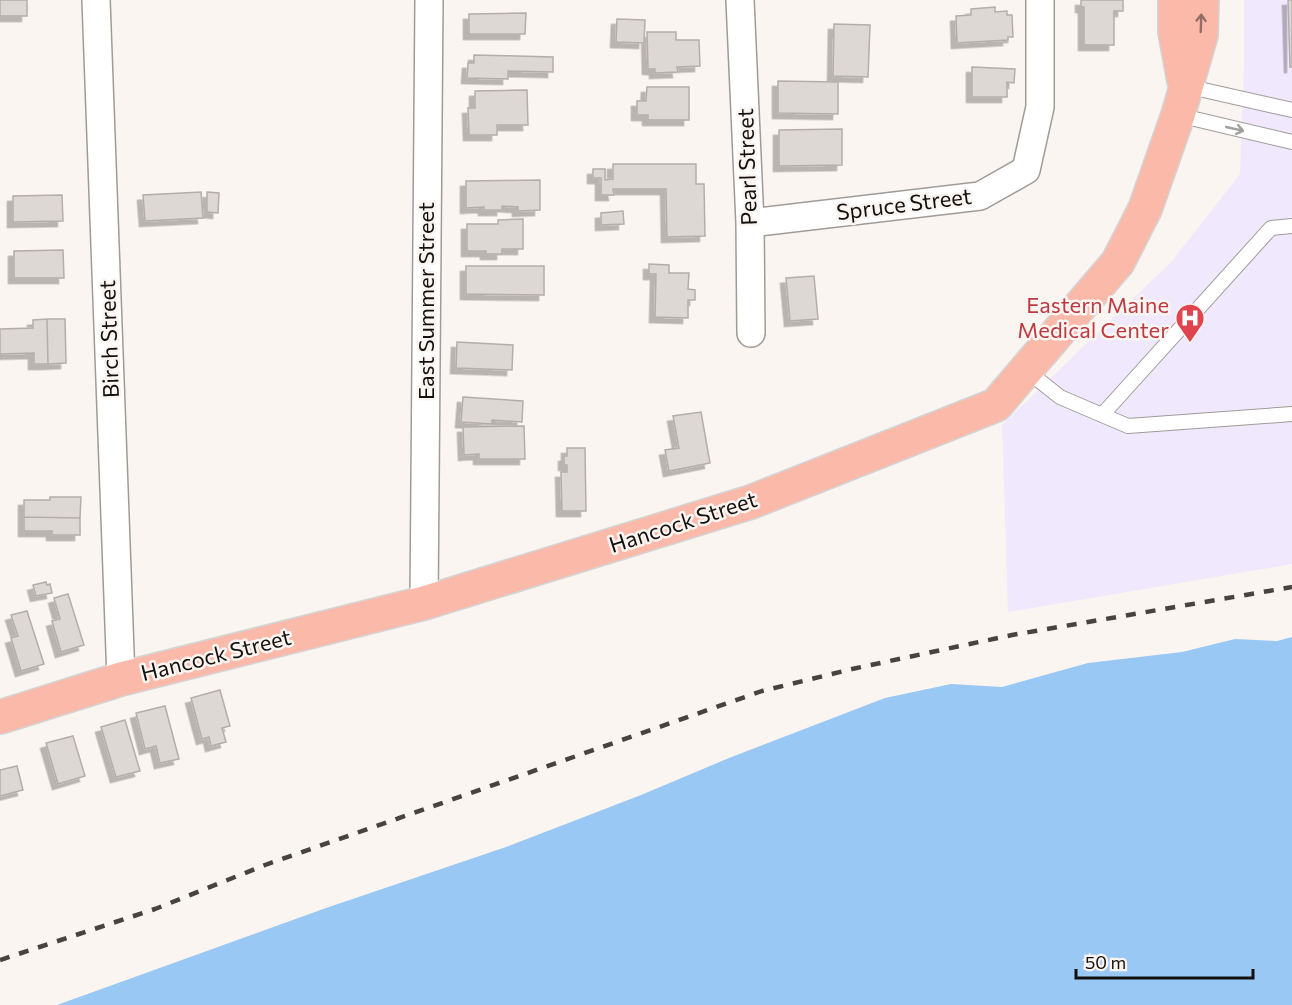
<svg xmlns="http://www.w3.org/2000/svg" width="1292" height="1005" font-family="Commissioner,sans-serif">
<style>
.medical{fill:#f0e8fd}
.water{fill:#9ac8f4}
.building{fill:#ded8d4;stroke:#b4aeaa;stroke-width:1.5;filter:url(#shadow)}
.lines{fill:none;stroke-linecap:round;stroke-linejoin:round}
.service-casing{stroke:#a19b98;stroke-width:16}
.minor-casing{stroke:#a19b98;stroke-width:30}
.primary-casing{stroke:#d5d4d4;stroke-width:36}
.service{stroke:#fff;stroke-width:14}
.minor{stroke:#fff;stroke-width:27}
.primary{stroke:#fbb9aa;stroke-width:33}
.rail{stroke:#464341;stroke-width:4.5;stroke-dasharray:10 10;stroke-linecap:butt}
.oneway{stroke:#936d64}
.oneway2{stroke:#a1a09f}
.labels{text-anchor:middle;stroke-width:5;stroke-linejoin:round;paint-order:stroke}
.street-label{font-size:22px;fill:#13110f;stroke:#fbf5f1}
.health-label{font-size:22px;fill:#be3a42;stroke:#fbf5f1;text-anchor:end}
</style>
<defs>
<filter id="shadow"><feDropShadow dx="-5.5" dy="5.5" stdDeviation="0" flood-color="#0004"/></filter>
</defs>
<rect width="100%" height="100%" fill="#fbf5f1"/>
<path class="medical" d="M1244,0H1292V564L1008,612L1002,425L1172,261L1240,174L1244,66Z"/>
<path class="water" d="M1292,637V1005H57L326,908L506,847L641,795L729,758L885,698L951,684L1002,687L1088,663L1182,652L1235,639L1277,641Z"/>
<path class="building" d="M0,0H27V16H0Z
M1081,0H1123V11H1114V45H1084V7H1081Z
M1288,0H1292V67H1290Z
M995,7V12L1007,11V15H1012L1013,37H1008V40L957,43L956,16L971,15V9Z
M526,13L525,34H469V14Z
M617,19L645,20L644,43L616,42Z
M834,24L870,25L868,77L833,76Z
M647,32H676V40H699L700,66L677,67L678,72L655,73V69H648Z
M474,55L553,57V72L508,71V79L467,78L468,63H474Z
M972,67L1015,69L1014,83L1007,82V97H972Z
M778,81L838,82V114L778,113Z
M647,87H689V120H648V115H637V101H646Z
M527,90L528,125H497V135H469L468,108H475V91Z
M842,129V165L779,166V130Z
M613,164H696V184H704L705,236L667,237L666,189H613L614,195H601V178H593V169H605V180L613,179Z
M540,180V210L518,211V207L502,206V210H484V207L466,208V181Z
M201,192L203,218L145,221L143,195Z
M207,192L219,193L218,213L207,212Z
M62,195L63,221L13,222V196Z
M623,211L624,224L601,225V213Z
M523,219V249H502V254H486V251H467V224H498V220Z
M63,250L64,278H14V251Z
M649,264L669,265V273H689L688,289L695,290V300H688V318L655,317L656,274H649Z
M466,266H544V295L466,294Z
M814,276L818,319L790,321L786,278Z
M47,319H65L66,363L48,364Z
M47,319L48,364H34V353L0,354V329L33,328V320Z
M457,342L513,345L512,370L456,368Z
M463,397L523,401L522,422L492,420V424L461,422Z
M701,412L710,463L669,471L665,450L679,448L673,416Z
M524,426L525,459H479V454L464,455L463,427Z
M567,448H585L586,511H562L561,472H567V465H564V456H567Z
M50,497H81L80,518L24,517V500H50Z
M24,517L80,518V535H52V531H24Z
M46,582L47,585L50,584L52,593L36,596L33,585Z
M68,594L84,645L61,652L52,621L60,619L54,598Z
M27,611L44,664L21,671L11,638L18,636L11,615Z
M220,690L230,726L222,728L226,742L211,746L209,737L202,739L191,698Z
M165,706L179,759L160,763L156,746L145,749L136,713Z
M125,720L140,771L116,777L101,727Z
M73,736L85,776L58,784L46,743Z
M17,766L23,790L0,796V770Z"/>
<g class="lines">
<g class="service-casing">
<path id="service" d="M1186,86L1292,110
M1178,115L1292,142
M1292,226L1271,228L1102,415L1128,426L1292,414
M1026,370L1060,397L1102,415"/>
</g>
<g class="minor-casing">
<path id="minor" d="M96,0L121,679
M740,0L750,223L751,333
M750,223L980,196L1026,170L1040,107V0
M424,603L429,0"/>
</g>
<g class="primary-casing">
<path id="primary" d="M1175,0V32L1184,81
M0,717L121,679L424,603L751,502L996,405L1118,262L1145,209L1178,115L1201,35L1202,0"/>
</g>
<use href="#service" class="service"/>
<use href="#minor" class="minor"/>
<use href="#primary" class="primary"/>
<path class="rail" d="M0,960L155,909L265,865L762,691L852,669L1012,635L1292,587"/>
</g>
<defs><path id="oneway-shaft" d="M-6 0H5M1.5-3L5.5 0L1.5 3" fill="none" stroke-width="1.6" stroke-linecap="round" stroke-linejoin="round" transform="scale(1.5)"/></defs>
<use class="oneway" href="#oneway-shaft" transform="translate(1201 23) rotate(-88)"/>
<use class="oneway2" href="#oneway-shaft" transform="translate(1235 129) rotate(13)"/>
<defs>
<g id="hospital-pin" transform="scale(1.5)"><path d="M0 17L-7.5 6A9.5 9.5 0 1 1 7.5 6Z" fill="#e0444e" stroke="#fbf5f1"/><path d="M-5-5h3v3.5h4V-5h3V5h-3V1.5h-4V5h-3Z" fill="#fff"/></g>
</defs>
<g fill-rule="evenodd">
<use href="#hospital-pin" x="1190" y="318"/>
</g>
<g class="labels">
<g class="street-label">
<text transform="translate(747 167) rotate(-92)" y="8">Pearl Street</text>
<text transform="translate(904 204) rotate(-7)" y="8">Spruce Street</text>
<text transform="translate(426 301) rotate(-90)" y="8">East Summer Street</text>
<text transform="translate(109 339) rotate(-92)" y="8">Birch Street</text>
<text transform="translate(683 522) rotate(-18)" y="8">Hancock Street</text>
<text transform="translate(216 655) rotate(-14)" y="8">Hancock Street</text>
</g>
<g class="health-label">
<text x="1169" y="313">Eastern Maine<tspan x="1169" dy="25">Medical Center</tspan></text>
</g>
</g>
<path d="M1076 969v9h177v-9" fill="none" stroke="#13110f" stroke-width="3"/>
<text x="1085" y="969" font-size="18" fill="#13110f" stroke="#fbf5f1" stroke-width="4.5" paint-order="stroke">50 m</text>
</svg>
